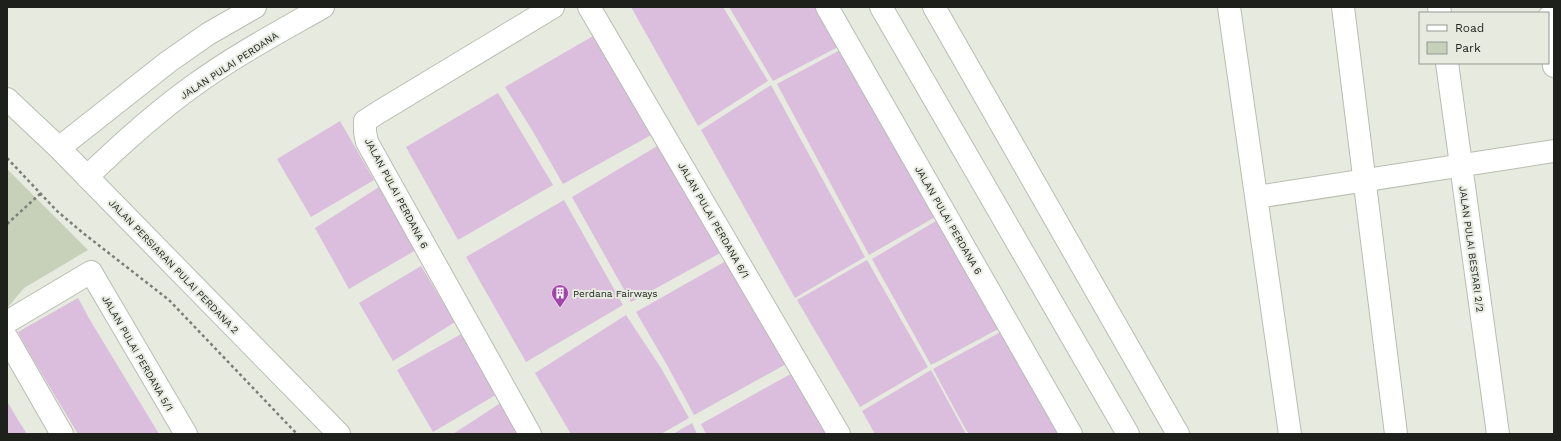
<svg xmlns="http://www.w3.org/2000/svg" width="1561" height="441" font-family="'Work Sans',sans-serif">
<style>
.green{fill:#c7d0b9}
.building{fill:#dbbedd}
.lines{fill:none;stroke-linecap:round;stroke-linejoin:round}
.minor-casing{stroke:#b9bdb2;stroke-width:24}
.path{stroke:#7b7e76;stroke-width:2.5;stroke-dasharray:3 3;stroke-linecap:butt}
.minor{stroke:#fff;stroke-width:22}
.labels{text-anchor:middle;stroke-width:4;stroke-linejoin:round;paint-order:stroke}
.street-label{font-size:10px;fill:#1e201c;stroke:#e6eadf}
.poi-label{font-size:10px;fill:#1e201c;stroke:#e6eadf;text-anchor:start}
</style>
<rect width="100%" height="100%" fill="#e6eadf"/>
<path class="green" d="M7,169L88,250L24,288L7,308Z"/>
<path class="building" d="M631,7H723L768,81L698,126Z
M729,7H817L840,46L773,81Z
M595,35L653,134L563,184L532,130L505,87Z
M842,49L937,216L869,255L777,84Z
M771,85L865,257L795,298L701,130Z
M498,93L553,185L458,240L406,147Z
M340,121L374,180L311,217L277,159Z
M659,145L722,252L631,302L572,197Z
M379,187L400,220L416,250L349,289L315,228Z
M564,200L623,305L526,362L466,257Z
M941,218L1002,327L931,365L872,259Z
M867,260L928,367L860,407L797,300Z
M726,261L788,363L694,415L667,365L636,312Z
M421,266L455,322L393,361L359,303Z
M78,298L90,320L159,434H78L30,354L18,332Z
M626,315L661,368L689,418L661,434H571L535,373Z
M1006,329L1065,434H969L966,430L933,369Z
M463,333L499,393L433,432L397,370Z
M931,370L966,434H875L862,411Z
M794,372L829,434H706L701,424Z
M7,401L18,420L27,434H7Z
M502,402L518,434H453Z
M692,423L697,434H673Z"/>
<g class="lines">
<g class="minor-casing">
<path id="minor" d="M589,7L839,434
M827,7L1071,434
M881,7L1128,434
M934,7L1178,434
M1229,7L1290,434
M1343,7L1396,434
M1439,7L1440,13
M1548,18L1554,66
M1447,63L1498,434
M7,99L59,148L339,434
M59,148L168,62L208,34L255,7
M87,177C121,144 154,114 193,86C234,56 279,32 323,7
M1257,197L1554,151
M7,322L91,272L186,434
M7,338L62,434
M530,434L367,142L365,132V121L379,112L553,7"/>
</g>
<path class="path" d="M7,158L57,211L83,233L169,300L297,434
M7,224L41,193"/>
<use href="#minor" class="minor"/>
</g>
<defs>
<g id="building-pin" transform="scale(0.9)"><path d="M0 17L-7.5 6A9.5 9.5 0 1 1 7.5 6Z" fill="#a344ad" stroke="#e6eadf"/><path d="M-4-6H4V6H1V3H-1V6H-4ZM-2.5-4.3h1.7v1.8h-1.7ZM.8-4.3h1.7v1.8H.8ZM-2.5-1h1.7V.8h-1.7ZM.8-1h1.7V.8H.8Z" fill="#fff"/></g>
</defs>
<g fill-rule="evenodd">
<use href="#building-pin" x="560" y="293"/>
</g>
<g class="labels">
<g class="street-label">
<text transform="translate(229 65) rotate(-33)" y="4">JALAN PULAI PERDANA</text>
<text transform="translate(397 193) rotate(62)" y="4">JALAN PULAI PERDANA 6</text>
<text transform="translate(714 220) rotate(60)" y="4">JALAN PULAI PERDANA 6/1</text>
<text transform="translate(949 220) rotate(60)" y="4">JALAN PULAI PERDANA 6</text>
<text transform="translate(1472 249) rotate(82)" y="4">JALAN PULAI BESTARI 2/2</text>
<text transform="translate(174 266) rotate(46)" y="4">JALAN PERSIARAN PULAI PERDANA 2</text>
<text transform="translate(138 353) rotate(60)" y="4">JALAN PULAI PERDANA 5/1</text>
</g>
<g class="poi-label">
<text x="573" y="297">Perdana Fairways</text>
</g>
</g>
<rect width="1561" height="441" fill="none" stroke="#1e201c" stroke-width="16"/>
<rect x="1419" y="12" width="130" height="52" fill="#e6eadf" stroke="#969991"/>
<rect x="1427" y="25" width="20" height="6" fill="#ffffff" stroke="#969991"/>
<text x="1455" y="32" font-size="12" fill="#1e201c">Road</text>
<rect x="1427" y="42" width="20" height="12" fill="#c7d0b9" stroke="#969991"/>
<text x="1455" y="52" font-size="12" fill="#1e201c">Park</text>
</svg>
